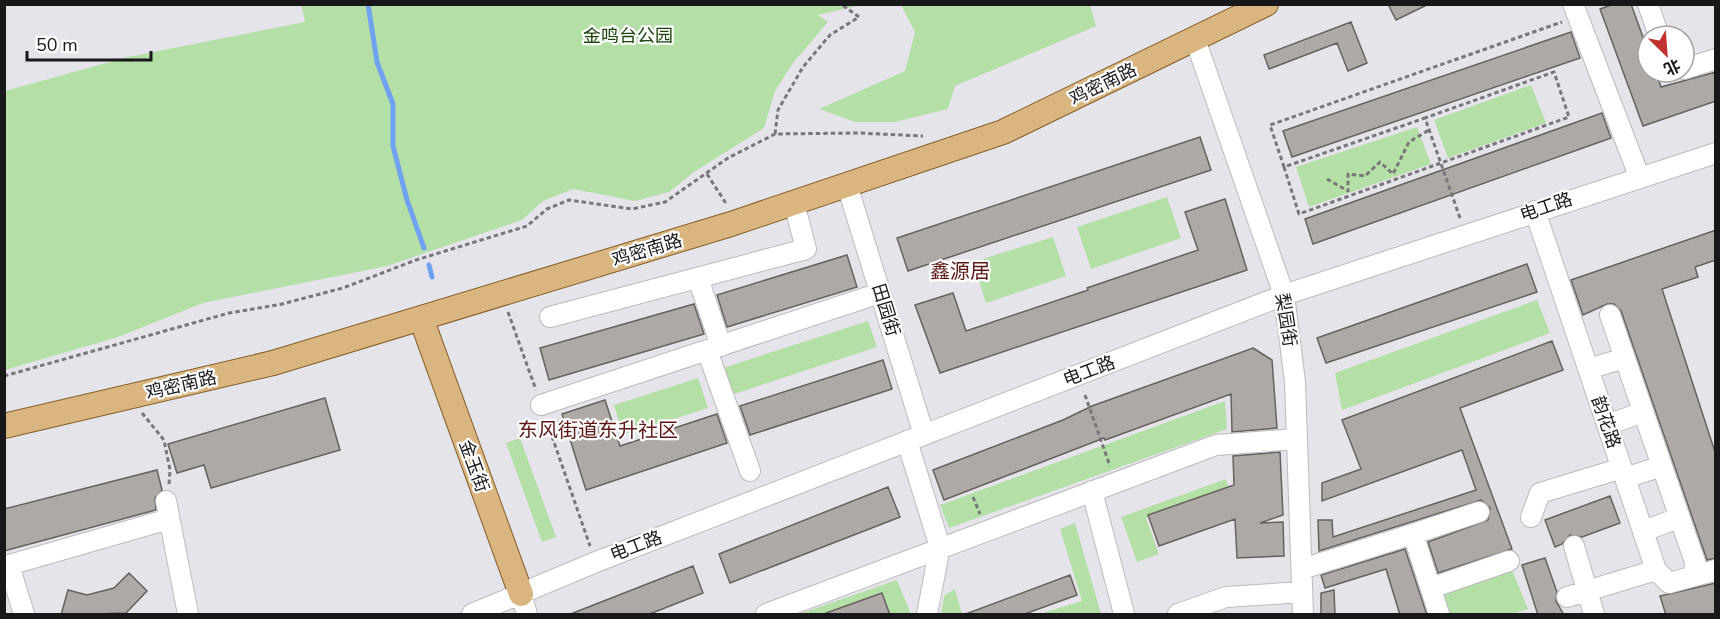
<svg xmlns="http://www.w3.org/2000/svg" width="1720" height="619" font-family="'Nunito Sans','Noto Sans SC',sans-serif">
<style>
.green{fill:#b4dfa6}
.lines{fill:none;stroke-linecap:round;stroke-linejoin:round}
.stream{stroke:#70a2f2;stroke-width:5}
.building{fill:#aea9a4;stroke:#66625d;stroke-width:1.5}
.minor-casing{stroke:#bcbac1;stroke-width:22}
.major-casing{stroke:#855f26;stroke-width:26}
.path{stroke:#79777c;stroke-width:3;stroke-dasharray:4.5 3;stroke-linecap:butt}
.minor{stroke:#fff;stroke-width:20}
.major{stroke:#d9b680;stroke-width:24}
.labels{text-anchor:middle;stroke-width:4.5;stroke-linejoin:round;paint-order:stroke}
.park-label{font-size:18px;fill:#1d440b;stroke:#fff}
.street-label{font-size:18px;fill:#18171a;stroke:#fff}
.neighbourhood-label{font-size:20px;fill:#5b1714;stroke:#fff}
</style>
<rect width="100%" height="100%" fill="#e6e4eb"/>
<path class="green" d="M301,5V4L861,5L818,15L828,22L793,63L775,91L764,128L694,172L669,192L635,201L573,189L543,201L522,220L387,266L203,303L118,337L5,370V91L128,57L305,22Z
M901,5H1090L1096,26L955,86L948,109L895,122H855L819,109L905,71L915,32Z
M1531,85L1546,123L1448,158L1434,120Z
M1417,127L1431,164L1309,207L1296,167Z
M1167,197L1181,238L1091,269L1077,227Z
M1053,237L1066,276L986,303L973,262Z
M1537,300L1550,333L1342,410L1335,373Z
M868,321L877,347L731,395L723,368Z
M698,378L708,408L623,435L614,405Z
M1225,401L1227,429L949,528L940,505Z
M520,438L556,537L542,542L506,443Z
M1226,479L1229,489L1146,518L1159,554L1137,562L1121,517Z
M1075,523L1101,614H1039L1082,601L1060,529Z
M1512,570L1528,609L1512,614H1449L1441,594Z
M897,580L911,614H799Z
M955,589L962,614H941L944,596Z"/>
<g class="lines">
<path class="stream" d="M368,4L377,62L393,104V146L407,200L424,248
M429,265L432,277"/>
</g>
<path class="building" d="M1388,4H1429L1396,20Z
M1614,4H1631L1648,51V72H1656L1661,87L1716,72V101L1643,126L1600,9Z
M1351,22L1367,63L1348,71L1337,43L1269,69L1264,55Z
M1571,32L1580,58L1292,157L1283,131Z
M1602,113L1611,138L1313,244L1305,219Z
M1200,137L1211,170L908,271L897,238Z
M1225,199L1247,270L940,373L915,305L953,293L966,331L1088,290L1087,288L1198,250L1185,212Z
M1716,230V260L1695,267L1698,277L1662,289L1716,455V558L1707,560L1621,311L1614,304H1607L1583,315L1571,280Z
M847,255L857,287L727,327L717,295Z
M1527,264L1537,292L1326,363L1317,338Z
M694,304L704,334L549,380L540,348Z
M1552,341L1563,370L1460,408L1512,549L1438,573L1428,542L1488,520L1490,508L1481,500L1319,551L1318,520H1332L1333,537L1476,490L1462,450L1322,501V483L1361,469L1342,420Z
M1253,348L1272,360L1277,428L1232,432L1231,394L1105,440L1104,438L944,500L933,470L1063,420L1092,406Z
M883,360L892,389L750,435L740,406Z
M325,398L340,450L211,488L204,465L177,473L168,444Z
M605,400L620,446L717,414L727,443L586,490L562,414Z
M1280,452L1283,515L1260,523L1283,522L1284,556L1237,558L1235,519L1159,546L1148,515L1234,485L1233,456Z
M157,470L162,490L155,498L156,510L4,551V509Z
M888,487L900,517L730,583L719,554Z
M1610,496L1620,523L1582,537L1570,535L1562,544L1555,547L1545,520Z
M1405,549L1427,615H1400L1386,569L1325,588L1321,575Z
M1545,558L1557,592L1556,601L1564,615H1538L1522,565Z
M693,566L703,593L647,615H568Z
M129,573L147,591L126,613L61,615L68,590L87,595L114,588Z
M1070,575L1077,595L1022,615H963Z
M1716,583V615H1666L1660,596Z
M1334,590L1335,615H1321V593Z
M882,593L890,615H826V613Z"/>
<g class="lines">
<g class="minor-casing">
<path id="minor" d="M1573,4L1639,176
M1648,4L1659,36
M1195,39L1284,295L1295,382L1303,614
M1684,69L1716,59
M847,185L924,435
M1535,211L1656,570L1669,583L1716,570
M698,278L721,346
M1610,315L1695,562L1694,576
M550,317L806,249L794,203
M707,350L750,471
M1588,369L1625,358
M541,405L880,293
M1607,425L1643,412
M907,441L940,547L927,614
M1625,478L1662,466
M1092,491L1124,614
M166,501L188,614
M1531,517L1540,493L1622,468
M1643,531L1679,518
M1413,534L1479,512
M1574,546L1594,614
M1302,569L1413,534L1439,614
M1431,588L1509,561
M521,594L527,614
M1567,597L1656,570
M24,614L9,565L169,519
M472,614L596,562L1284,295L1716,153
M766,614L1216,445L1297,439
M1178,614L1226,597L1302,592"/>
</g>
<g class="major-casing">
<path id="major" d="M421,318L521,594
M4,426L273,363L731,224L1003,132L1266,4"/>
</g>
<path class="path" d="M775,134L778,110L803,67L830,35L859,17L841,4
M1284,167L1299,214L1569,117L1554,72L1425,118
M707,174L727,205
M1327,179L1348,191V174L1365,176L1380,162L1393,174L1409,142L1429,130
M1460,218L1425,118L1284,167L1270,125L1562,22
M508,312L536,390
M4,376L229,313L282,304L343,288L416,260L527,226L547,209L569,200L632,209L665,202L728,158L775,134L859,133L923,136
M1085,395L1110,466
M142,413L164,440L170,470L169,485
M547,422L590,546
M973,497L980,514"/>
<use href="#minor" class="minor"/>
<use href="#major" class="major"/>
</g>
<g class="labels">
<g class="park-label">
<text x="628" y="42">金鸣台公园</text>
</g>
<g class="street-label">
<text transform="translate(1103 84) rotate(-26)" y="6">鸡密南路</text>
<text transform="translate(1546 207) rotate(-19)" y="6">电工路</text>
<text transform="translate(647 250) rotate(-17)" y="6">鸡密南路</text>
<text transform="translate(886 310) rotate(73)" y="6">田园街</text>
<text transform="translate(1286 320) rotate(81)" y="6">梨园街</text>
<text transform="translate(1089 371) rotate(-21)" y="6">电工路</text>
<text transform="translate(181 385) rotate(-13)" y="6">鸡密南路</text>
<text transform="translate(1606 422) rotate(71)" y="6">韵花路</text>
<text transform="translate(474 466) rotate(70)" y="6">金玉街</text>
<text transform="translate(636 546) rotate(-21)" y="6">电工路</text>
</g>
<g class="neighbourhood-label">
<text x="960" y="278">鑫源居</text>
<text x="598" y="437">东风街道东升社区</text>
</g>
</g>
<rect width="1720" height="619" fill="none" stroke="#18171a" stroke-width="12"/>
<g transform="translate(1666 54) rotate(155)"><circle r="28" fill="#ffffff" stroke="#a3a2a3" stroke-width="1.5"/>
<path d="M0-4.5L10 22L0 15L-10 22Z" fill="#c1322f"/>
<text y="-9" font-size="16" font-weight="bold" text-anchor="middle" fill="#18171a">北</text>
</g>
<path d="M27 51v9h124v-9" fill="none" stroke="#18171a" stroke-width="3"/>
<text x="36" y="51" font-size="18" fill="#18171a" stroke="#ffffff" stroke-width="4.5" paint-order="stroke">50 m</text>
</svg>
